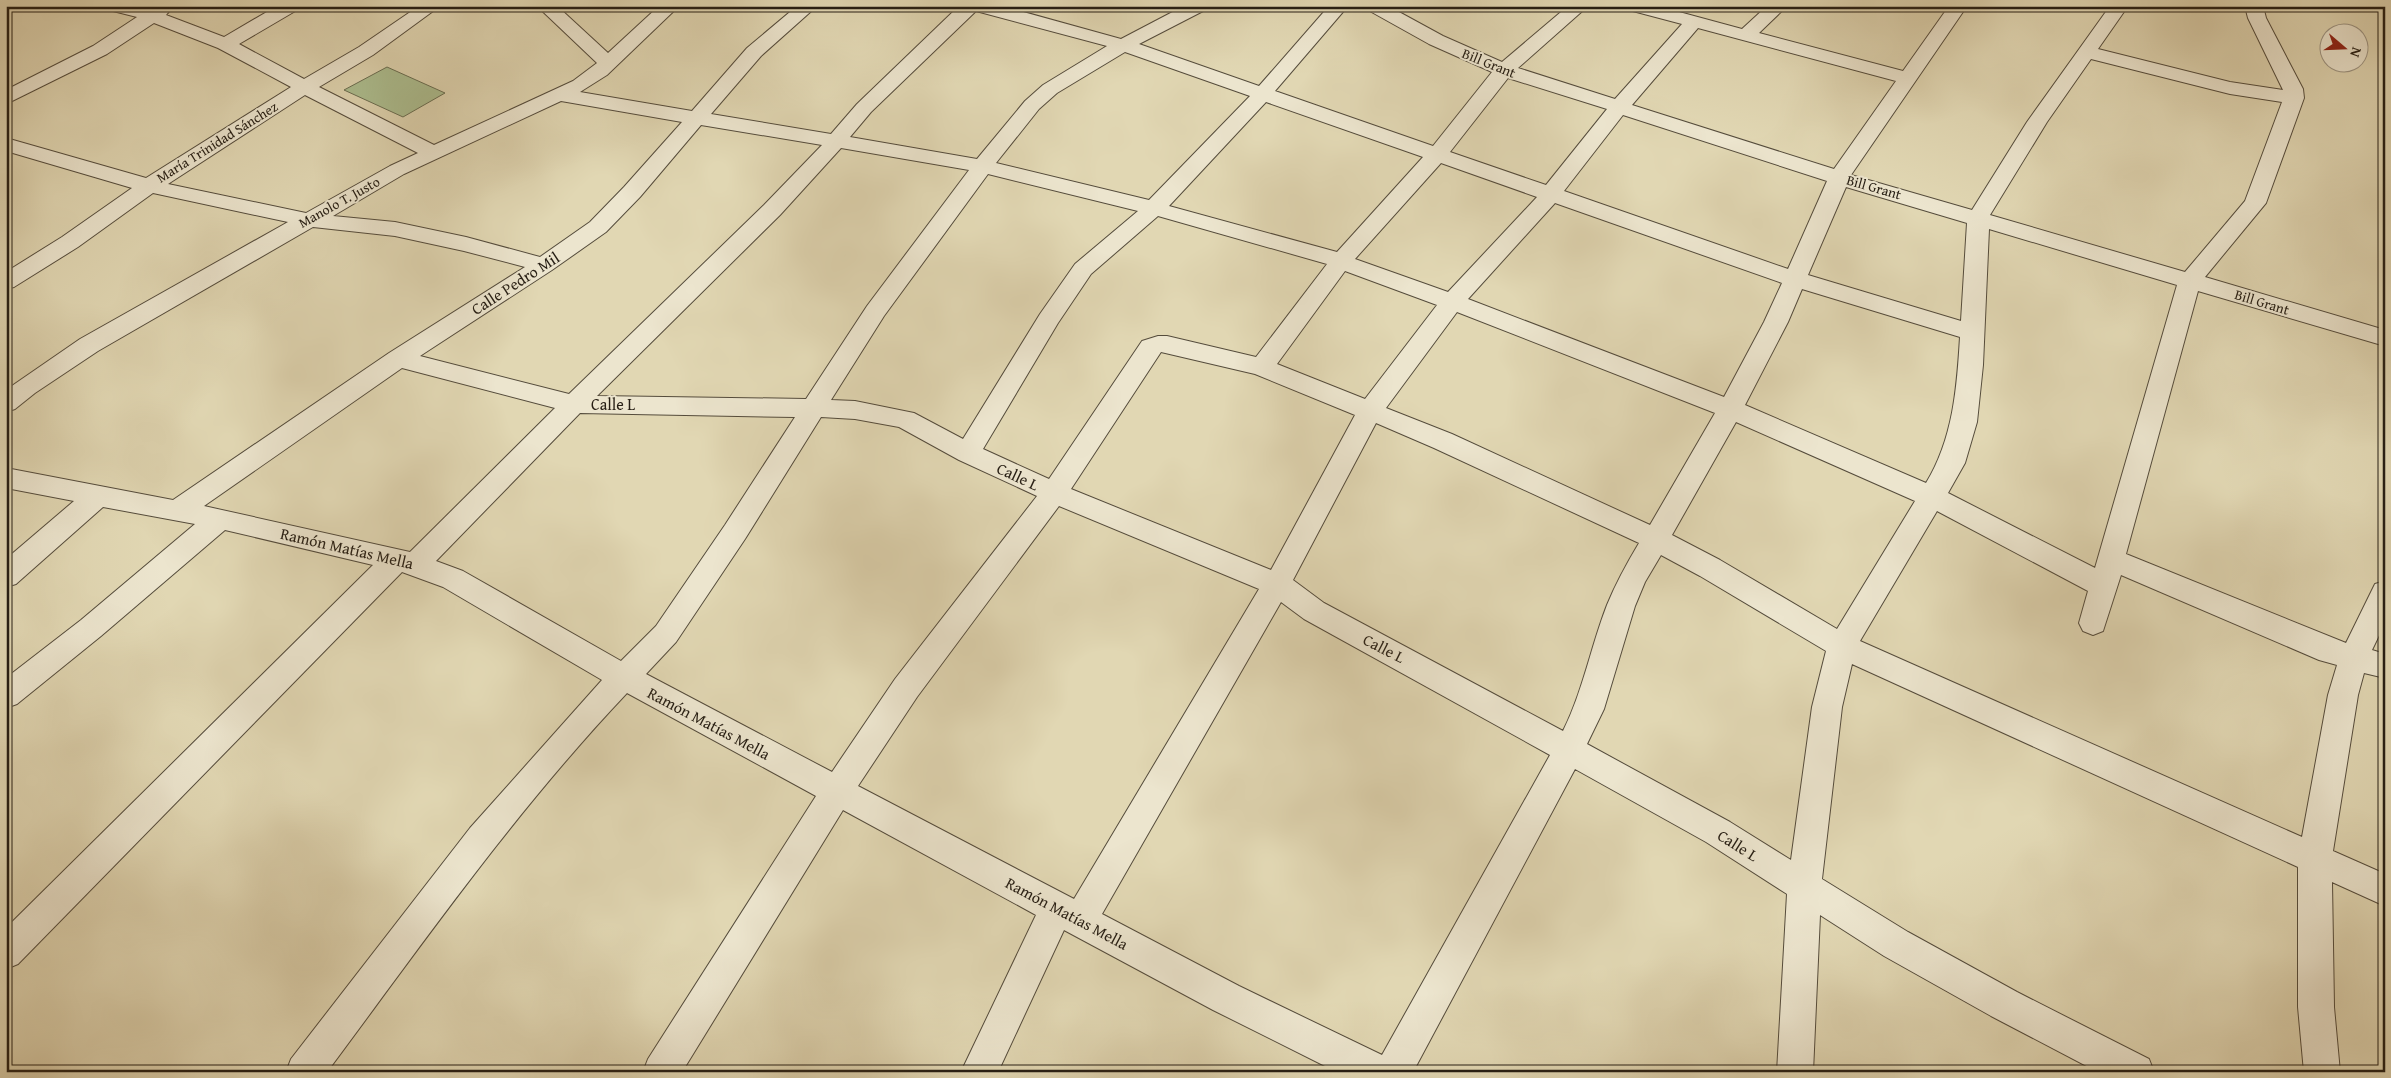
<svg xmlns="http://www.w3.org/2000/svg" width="2391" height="1078" font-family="'Gentium Book Plus',serif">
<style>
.green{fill:#adbf91;stroke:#6a6e52}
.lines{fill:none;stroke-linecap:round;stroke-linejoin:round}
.minor-casing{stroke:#554c3c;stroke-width:2}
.minor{fill:#ece5ce;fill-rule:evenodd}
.labels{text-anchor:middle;stroke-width:4;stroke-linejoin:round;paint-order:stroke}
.far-street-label{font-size:14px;fill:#261e14;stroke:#ece5ce}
.street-label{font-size:16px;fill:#261e14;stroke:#ece5ce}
</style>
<rect width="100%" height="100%" fill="#e1d7b3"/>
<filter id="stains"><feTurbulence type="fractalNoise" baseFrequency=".004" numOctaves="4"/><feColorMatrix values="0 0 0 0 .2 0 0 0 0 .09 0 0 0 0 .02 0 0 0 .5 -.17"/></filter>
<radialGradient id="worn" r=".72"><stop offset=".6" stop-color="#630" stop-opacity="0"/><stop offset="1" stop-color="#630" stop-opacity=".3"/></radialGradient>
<path class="green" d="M387,67L445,93L403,117L344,90Z"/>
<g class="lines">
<g class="minor-casing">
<path id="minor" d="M106,6H137L149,9L154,6H169L171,9L166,15L224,37L277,6H300L297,10L239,44L304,79L359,47L419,6H440L373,55L319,87L434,145L573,81L597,63L537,6H557L608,53L659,6H679L607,75L580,92L692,111L747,48L797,6H817L761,56L711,114L831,134L857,104L959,6H1002L1121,39L1184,6H1208L1205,10L1139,44L1259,86L1329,6H1348L1275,91L1433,146L1492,72L1429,44L1368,10L1365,6H1388L1443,36L1502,62L1568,6H1588L1518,68L1615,99L1682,24L1629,10L1626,6H1657L1742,29L1767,6H1787L1759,33L1903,71L1949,6H1967L1851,175L1972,210L2027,122L2110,6H2128L2098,49L2230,82L2283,90L2248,18L2245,6H2263L2266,18L2303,89L2304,98L2266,203L2205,277L2385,330V346L2198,291L2126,554L2346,643L2375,584L2385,581V623L2372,650L2385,654V678L2364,673L2358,695L2333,851L2385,874V906L2332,882L2334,1007L2340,1072H2304L2298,1007V867L1852,664L1842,707L1822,879L1908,932L2017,992L2149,1059L2154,1072H2098L1991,1016L1884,956L1820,915L1813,1072H1777L1787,894L1706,842L1575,769L1413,1072H1337L1213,1010L1064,930L998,1072H961L1036,915L843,810L682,1072H643L648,1059L816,796L627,693C516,810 423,943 327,1072H286L291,1059L470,828L602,680L443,587L402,572L18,964L6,969V928L373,565L225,530L101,636L17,704L6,708V678L81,620L195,524L103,507L16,584L6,587V559L74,501L6,488V468L173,500L389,353L525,267L464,251L395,236L313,227L98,351L35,393L15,409L6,412V390L80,339L288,222L153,193L78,247L14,287L6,289V272L62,237L132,188L6,151V138L146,178L291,87L218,48L154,23L107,54L6,104V90L93,46L137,17L109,10ZM976,11L1107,46L1043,85L1025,101L977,159L850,137L871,112ZM1698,28L1896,81L1834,169L1632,105ZM1125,52L1250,96L1149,200L996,163L1039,109L1057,93ZM2091,59L2230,94L2282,102L2245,201L2185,272L1990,215L2047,122ZM1508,78L1607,109L1546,185L1450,152ZM305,95L418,153L390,166L306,213L168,184ZM561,101L682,122L624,187L590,222L540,257L466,237L395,222L333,216L404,174ZM1266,102L1423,157L1337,252L1169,206ZM1623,115L1827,181L1788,269L1564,191ZM701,125L822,145L764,205L569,394L420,356L552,270L606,232L640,197ZM841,148L969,170L867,306L806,399L597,396L780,215ZM1441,163L1537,197L1448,292L1355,259ZM988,174L1138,211L1075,264L1040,314L963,439L914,413L855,401L831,400L884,316ZM1846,187L1967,223L1961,321L1808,275ZM1555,203L1782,283L1764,322L1724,397L1468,299ZM1158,216L1327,264L1256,357L1167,336H1158L1142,341L1049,479L983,449L1058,323L1091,274ZM1989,229L2177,285L2095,568L1948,493L1965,463L1977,422L1983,365ZM1345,271L1437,305L1365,399L1277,364ZM1802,289L1960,337C1957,388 1953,439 1926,483L1745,405L1788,322ZM1457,312L1715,413L1650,525L1452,434L1386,408ZM1161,352L1255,374L1355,415L1271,570L1071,489ZM402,368L555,408L410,552L204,506ZM580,413L795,417L725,525L656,626L621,661L463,571L436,561ZM821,417L855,419L899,427L959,460L1037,496L895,679L832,772L646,674L676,642L745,539ZM1736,422L1915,501L1837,629L1720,560L1672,535ZM1376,423L1434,448L1639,543C1627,563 1616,583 1607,605C1591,646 1583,691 1563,731L1324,603L1293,580ZM1059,506L1259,589L1074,899L858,786L917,697ZM1937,511L2088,591L2079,623L2083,631L2093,635L2103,631L2121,575L2319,660L2337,665L2328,695L2302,837L1860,641ZM1661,555L1700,576L1826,651L1812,707L1791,860L1730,822L1587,744L1604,709L1635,606L1645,582ZM1281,602L1304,619L1550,755L1382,1055L1239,986L1102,914Z"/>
</g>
<use href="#minor" class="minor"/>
</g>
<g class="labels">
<g class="far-street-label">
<text transform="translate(1489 63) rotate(22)" y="5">Bill Grant</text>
<text transform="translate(217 142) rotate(-32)" y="5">María Trinidad Sánchez</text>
<text transform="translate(1874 187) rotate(16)" y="5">Bill Grant</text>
<text transform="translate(339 202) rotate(-29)" y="5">Manolo T. Justo</text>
<text transform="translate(2262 302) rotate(17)" y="5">Bill Grant</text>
</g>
<g class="street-label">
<text transform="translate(515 283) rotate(-33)" y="6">Calle Pedro Mil</text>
<text x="613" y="410">Calle L</text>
<text transform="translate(1018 476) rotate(25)" y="6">Calle L</text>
<text transform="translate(347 548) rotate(13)" y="6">Ramón Matías Mella</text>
<text transform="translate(1384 648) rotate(27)" y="6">Calle L</text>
<text transform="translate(709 723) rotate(28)" y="6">Ramón Matías Mella</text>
<text transform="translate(1738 845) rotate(32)" y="6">Calle L</text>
<text transform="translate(1067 913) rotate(28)" y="6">Ramón Matías Mella</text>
</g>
</g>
<rect width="2391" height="1078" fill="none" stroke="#e1d7b3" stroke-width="25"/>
<rect x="8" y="8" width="2376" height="1063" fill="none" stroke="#261e14" stroke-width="2.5"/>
<rect x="12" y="12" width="2366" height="1053" fill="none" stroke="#261e14"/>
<g transform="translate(2344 48) rotate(109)"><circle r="24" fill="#ece5ce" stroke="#9d9584"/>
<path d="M0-4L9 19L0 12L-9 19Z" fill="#8f2418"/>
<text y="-8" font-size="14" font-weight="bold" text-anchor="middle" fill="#261e14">N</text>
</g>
<rect width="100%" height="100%" filter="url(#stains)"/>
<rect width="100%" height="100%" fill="url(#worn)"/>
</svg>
